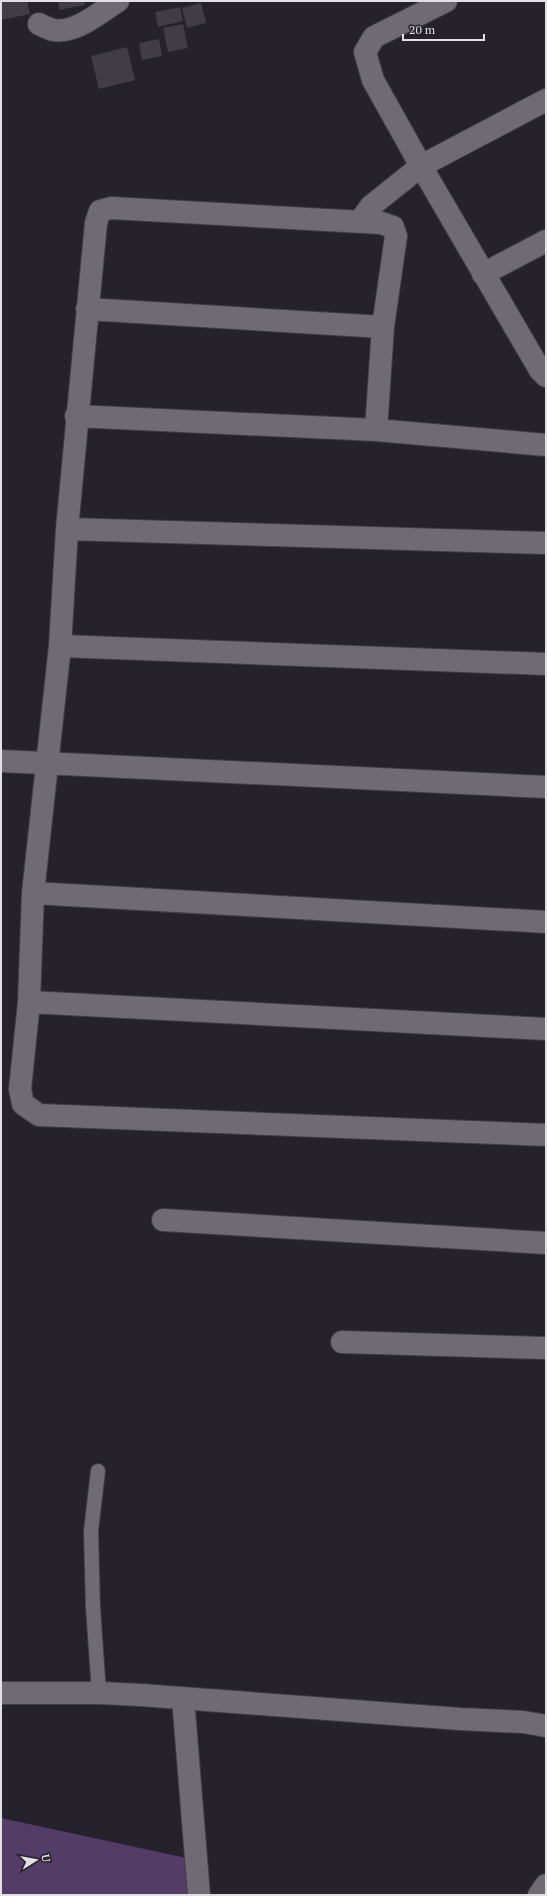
<svg xmlns="http://www.w3.org/2000/svg" width="547" height="1896" font-family="'PT Serif',serif">
<style>
.green{fill:#533c66}
.building{fill:#413c45}
.lines{fill:none;stroke-linecap:round;stroke-linejoin:round}
.service-casing{stroke:#423e45;stroke-width:16}
.minor-casing{stroke:#423e45;stroke-width:24}
.service{stroke:#706a75;stroke-width:14}
.minor{stroke:#706a75;stroke-width:22}
</style>
<rect width="100%" height="100%" fill="#26222b"/>
<path class="green" d="M1,1818L191,1859L197,1895H1Z"/>
<path class="building" d="M1,1H27L30,14L1,20Z
M58,1H84L85,5L59,10Z
M201,3L206,23L187,28L182,8Z
M180,7L183,21L158,27L155,12Z
M183,24L188,48L168,52L163,28Z
M159,39L162,56L142,60L139,43Z
M127,47L135,80L99,89L91,56Z"/>
<g class="lines">
<g class="service-casing">
<path id="service" d="M98,1471L91,1531L93,1608L99,1693"/>
</g>
<g class="minor-casing">
<path id="minor" d="M446,1L374,37L365,52L373,80L421,166L540,370L546,376
M39,24C43,26 49,29 53,30C76,34 100,12 118,1
M360,221L371,206L421,166L546,100
M483,274L546,241
M87,309L383,327
M76,416L376,430L546,445
M376,430L383,327L396,236L393,227L381,223L111,208L100,211L96,223L67,529L60,646L33,893L29,1002L20,1089L23,1104L39,1115L546,1135
M67,529L546,543
M60,646L546,664
M1,761L546,787
M33,893L546,922
M29,1002L546,1029
M163,1220L546,1243
M342,1342L546,1348
M1,1693H99L141,1695L460,1719L523,1722L546,1726
M183,1698L199,1895
M539,1895L546,1885"/>
</g>
<use href="#service" class="service"/>
<use href="#minor" class="minor"/>
</g>
<rect width="547" height="1896" fill="none" stroke="#e2dfe5" stroke-width="4"/>
<g transform="translate(36 1860) rotate(79)" stroke="#26222b" stroke-width="3" paint-order="stroke">
<path d="M0-3L7 15L0 10L-7 15Z" fill="#e2dfe5"/>
<text y="-6" font-size="11" font-weight="bold" text-anchor="middle" fill="#e2dfe5">U</text>
</g>
<path d="M403 34v6h81v-6" fill="none" stroke="#e2dfe5" stroke-width="2"/>
<text x="409" y="34" font-size="12" fill="#e2dfe5" stroke="#26222b" stroke-width="3" paint-order="stroke">20 m</text>
</svg>
